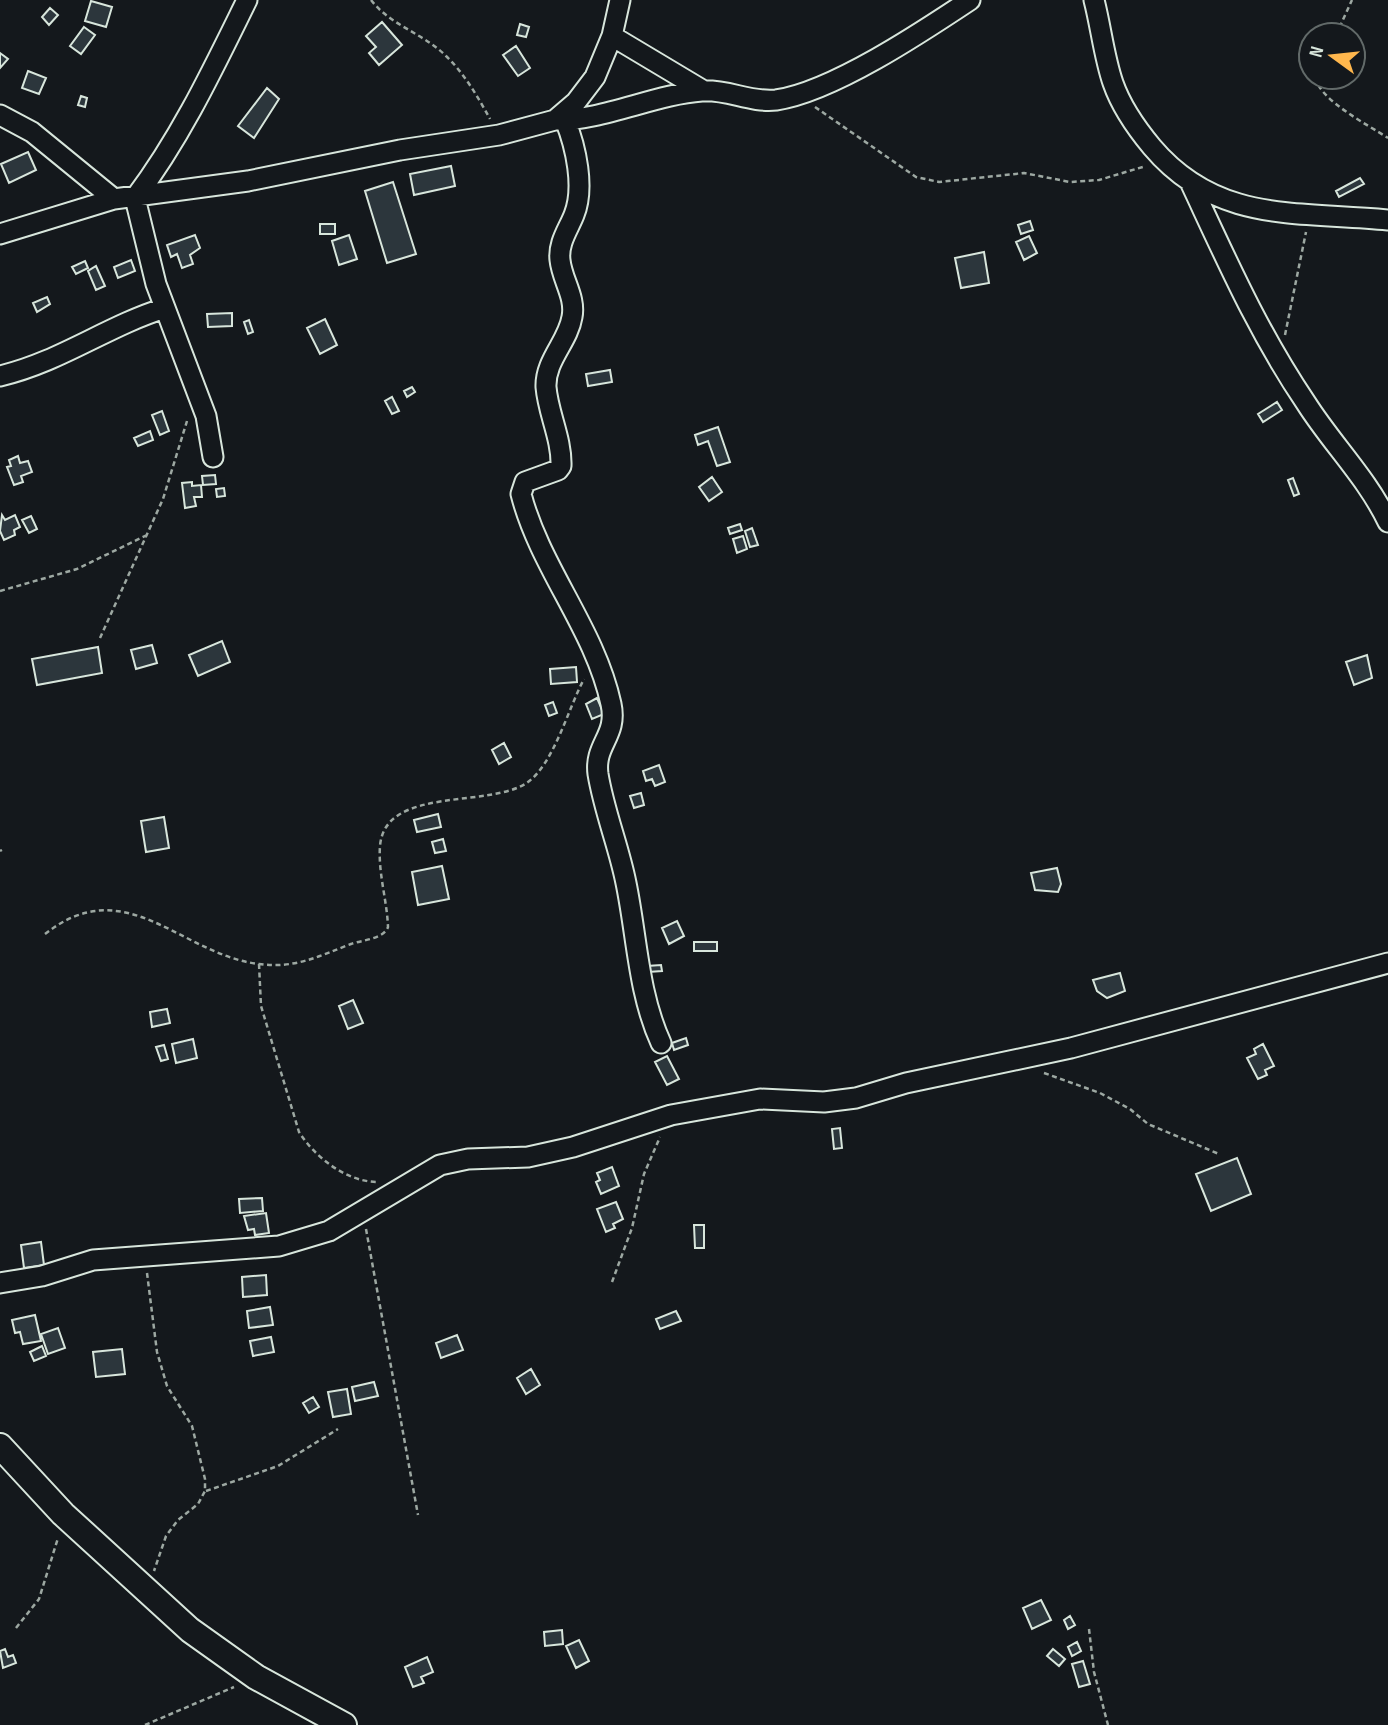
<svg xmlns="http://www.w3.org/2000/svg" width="1388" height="1725" font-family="'Sofia Sans Condensed',sans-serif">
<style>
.building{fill:#2c363c;stroke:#d8e6dc;stroke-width:2}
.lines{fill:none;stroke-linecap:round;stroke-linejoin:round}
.minor-casing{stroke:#d8e6dc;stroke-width:23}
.major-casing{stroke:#d8e6dc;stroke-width:28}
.path{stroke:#9da8a2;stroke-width:2.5;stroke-dasharray:5 3.5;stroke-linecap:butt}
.minor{stroke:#14181c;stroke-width:19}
.major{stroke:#14181c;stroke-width:24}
</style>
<rect width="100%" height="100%" fill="#14181c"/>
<path class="building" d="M91,1L112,7L106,27L85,21Z
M50,8L58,15L49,25L42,17Z
M382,22L402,45L379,65L369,53L376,47L366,36Z
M520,24L529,27L526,37L517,35Z
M84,27L95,35L81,54L70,46Z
M516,46L530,68L518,76L503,55Z
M0,53L8,59L0,68Z
M28,71L46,78L39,94L22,88Z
M267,88L279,99L254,138L238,126Z
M81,96L87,98L85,107L78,105Z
M28,152L36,170L9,183L1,164Z
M451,166L455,186L414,195L410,174Z
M1360,178L1364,184L1339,197L1336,191Z
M393,182L416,254L387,263L365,191Z
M1030,221L1033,230L1021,234L1018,225Z
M320,224H335V234H320Z
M195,235L200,248L190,255L193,264L182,268L177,254L171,257L167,245Z
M349,235L357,259L339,265L332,241Z
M1029,236L1037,253L1024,260L1016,242Z
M984,252L989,283L961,288L955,258Z
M131,260L135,271L118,278L114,267Z
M85,261L88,268L76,274L72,267Z
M96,266L105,286L96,290L88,271Z
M47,297L50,304L37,312L33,303Z
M232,313V326L208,327L207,314Z
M325,319L337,345L320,354L307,328Z
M249,320L253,332L248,334L244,322Z
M610,370L612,382L588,386L586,374Z
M412,387L415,392L407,397L404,391Z
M392,397L399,411L392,414L385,401Z
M1277,402L1282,410L1263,422L1258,414Z
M162,411L169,431L160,435L152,415Z
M718,427L730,462L717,466L708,441L698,445L695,435Z
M150,431L153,440L138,446L134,438Z
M18,456L20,463L28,461L32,472L21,476L23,482L14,485L7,467L11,466L9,460Z
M215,475L216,484L203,485L202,476Z
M712,477L722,492L709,501L699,487Z
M1293,478L1299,494L1294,496L1288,480Z
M192,482V486L201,485L202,497H194L196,506L185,508L182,483Z
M224,488L225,496L217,497L216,489Z
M2,515L5,520L15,515L20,527L14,530L15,535L4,540L0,531Z
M31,516L37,529L29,533L22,520Z
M740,524L742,530L730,534L728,528Z
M752,528L758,545L750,547L745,531Z
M743,536L747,549L737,553L733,539Z
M222,641L230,662L198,676L189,655Z
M152,645L157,663L136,669L131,650Z
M98,647L102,673L37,685L32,659Z
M1367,655L1372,678L1354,685L1346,662Z
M576,667L577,682L551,684L550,669Z
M597,698L604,714L592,719L586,704Z
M553,702L557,713L549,716L545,705Z
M504,743L511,757L499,764L492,750Z
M659,765L665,782L655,786L652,779L646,781L643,771Z
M641,793L644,805L634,808L630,796Z
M438,814L441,827L417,832L414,820Z
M164,817L169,848L146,852L141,821Z
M443,839L446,851L435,853L432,842Z
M442,866L449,899L418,905L412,872Z
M1057,868L1061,884L1058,892L1035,890L1031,873Z
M677,921L684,936L669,944L662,928Z
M694,942H717V951H694Z
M661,965L662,971L648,972L647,966Z
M1120,973L1125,991L1107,998L1097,991L1093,980Z
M353,1000L363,1023L348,1029L339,1006Z
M167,1009L170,1023L152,1027L150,1012Z
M686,1038L688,1045L674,1050L672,1043Z
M193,1039L197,1058L176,1063L172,1044Z
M1263,1044L1274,1066L1265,1070L1267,1075L1258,1079L1247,1058L1256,1054L1254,1049Z
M164,1045L168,1059L161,1061L156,1047Z
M667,1056L679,1079L667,1085L655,1062Z
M840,1128L842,1148L834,1149L832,1129Z
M1237,1158L1251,1194L1211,1211L1196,1174Z
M612,1167L619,1186L601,1194L596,1182L600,1180L597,1173Z
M262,1198L263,1211L240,1213L239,1199Z
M616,1202L623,1219L613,1224L615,1228L606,1232L597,1209Z
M266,1213L269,1233L255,1235L254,1229L248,1230L244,1216Z
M694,1225H704V1248H695Z
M41,1242L44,1265L24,1268L21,1245Z
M266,1275L267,1295L243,1297L242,1277Z
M270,1307L273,1325L249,1328L247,1311Z
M676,1311L681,1321L660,1329L656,1319Z
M35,1315L41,1341L23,1344L20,1332L15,1333L12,1320Z
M58,1328L65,1348L48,1354L41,1334Z
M457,1335L463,1350L441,1358L436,1343Z
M271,1337L274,1352L253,1356L250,1341Z
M42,1346L46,1356L34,1361L30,1352Z
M122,1349L125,1374L96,1377L93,1352Z
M531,1369L540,1385L526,1394L517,1378Z
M374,1382L378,1396L355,1401L352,1387Z
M347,1389L351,1414L333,1417L328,1392Z
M313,1397L319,1407L309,1413L303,1403Z
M1041,1600L1051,1620L1032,1629L1023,1608Z
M1070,1616L1075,1625L1068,1629L1064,1620Z
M562,1630L563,1644L545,1646L544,1632Z
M579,1640L589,1661L576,1668L566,1646Z
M1077,1642L1081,1651L1072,1656L1068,1647Z
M5,1649L8,1657L13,1655L16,1663L3,1668L0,1651Z
M1053,1649L1065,1659L1059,1666L1047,1656Z
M427,1657L433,1672L421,1677L424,1683L413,1687L405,1667Z
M1083,1661L1090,1684L1079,1687L1072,1664Z"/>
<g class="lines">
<g class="minor-casing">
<path id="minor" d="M1094,0C1101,27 1104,57 1113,83C1121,106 1137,129 1152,147C1217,224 1298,211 1388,220
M612,36L704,91
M0,115L32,132L114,199
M556,120C601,121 656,94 702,91C727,89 751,103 776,100C832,92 922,32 970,0
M565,120C576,147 585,188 574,215C568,230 558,243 560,260C562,280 576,297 572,317C568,342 545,360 546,387C548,413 562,439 561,466L558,470L525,482L521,494C540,568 595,629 611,704C618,736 594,744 598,774C604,811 619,847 626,883C637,936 638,993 661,1043
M1191,184C1227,261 1258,332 1306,403C1332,444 1367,478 1388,522
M0,234L114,199L248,181L400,150L499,135L555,120L576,102L595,77L612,36L620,0
M0,376C60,362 107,326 165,308
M213,457L206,416L156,284L135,198C181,137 213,69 247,0
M0,1283L42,1276L93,1260L279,1246L329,1231L440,1165L468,1159L528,1157L573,1147L671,1115L760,1099L824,1102L856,1098L906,1083L1071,1048L1388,963"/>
</g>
<g class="major-casing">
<path id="major" d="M0,1446L63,1514L190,1630L256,1677L344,1725"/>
</g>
<path class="path" d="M371,0C391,26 423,33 446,56C464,73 478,97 490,119
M1336,35L1352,0
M1316,77C1317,99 1370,126 1388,138
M815,107L916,177L939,182L1024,173L1070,182L1099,180L1146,166
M1285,335L1306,232
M0,591L77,569L147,535
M100,638L163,499L187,421
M0,851L2,850
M45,934C126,870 181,955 259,964C295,969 319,956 351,944C362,940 384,939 388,927C387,900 378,873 380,846C385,785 491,809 528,782C554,763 568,709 584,679
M259,964L261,1006L299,1132C315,1157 345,1181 376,1182
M1044,1073L1100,1093L1130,1109L1148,1124L1219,1154
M366,1229L418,1515
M147,1273L157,1352L167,1386L192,1426L205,1479V1491L198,1504L178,1520L166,1536L154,1571
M612,1282L632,1228L644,1174L660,1137
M206,1491L278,1466L338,1429
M16,1628L39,1599L58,1538
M1089,1629L1094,1672L1108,1725
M145,1725L234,1687"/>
<use href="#minor" class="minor"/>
<use href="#major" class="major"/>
</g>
<g transform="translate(1332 56) rotate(285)"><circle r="33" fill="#14181c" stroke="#626a69" stroke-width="2"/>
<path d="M0-5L12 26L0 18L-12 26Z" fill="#ffb74d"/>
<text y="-10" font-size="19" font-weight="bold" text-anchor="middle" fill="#d8e6dc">N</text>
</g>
</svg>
